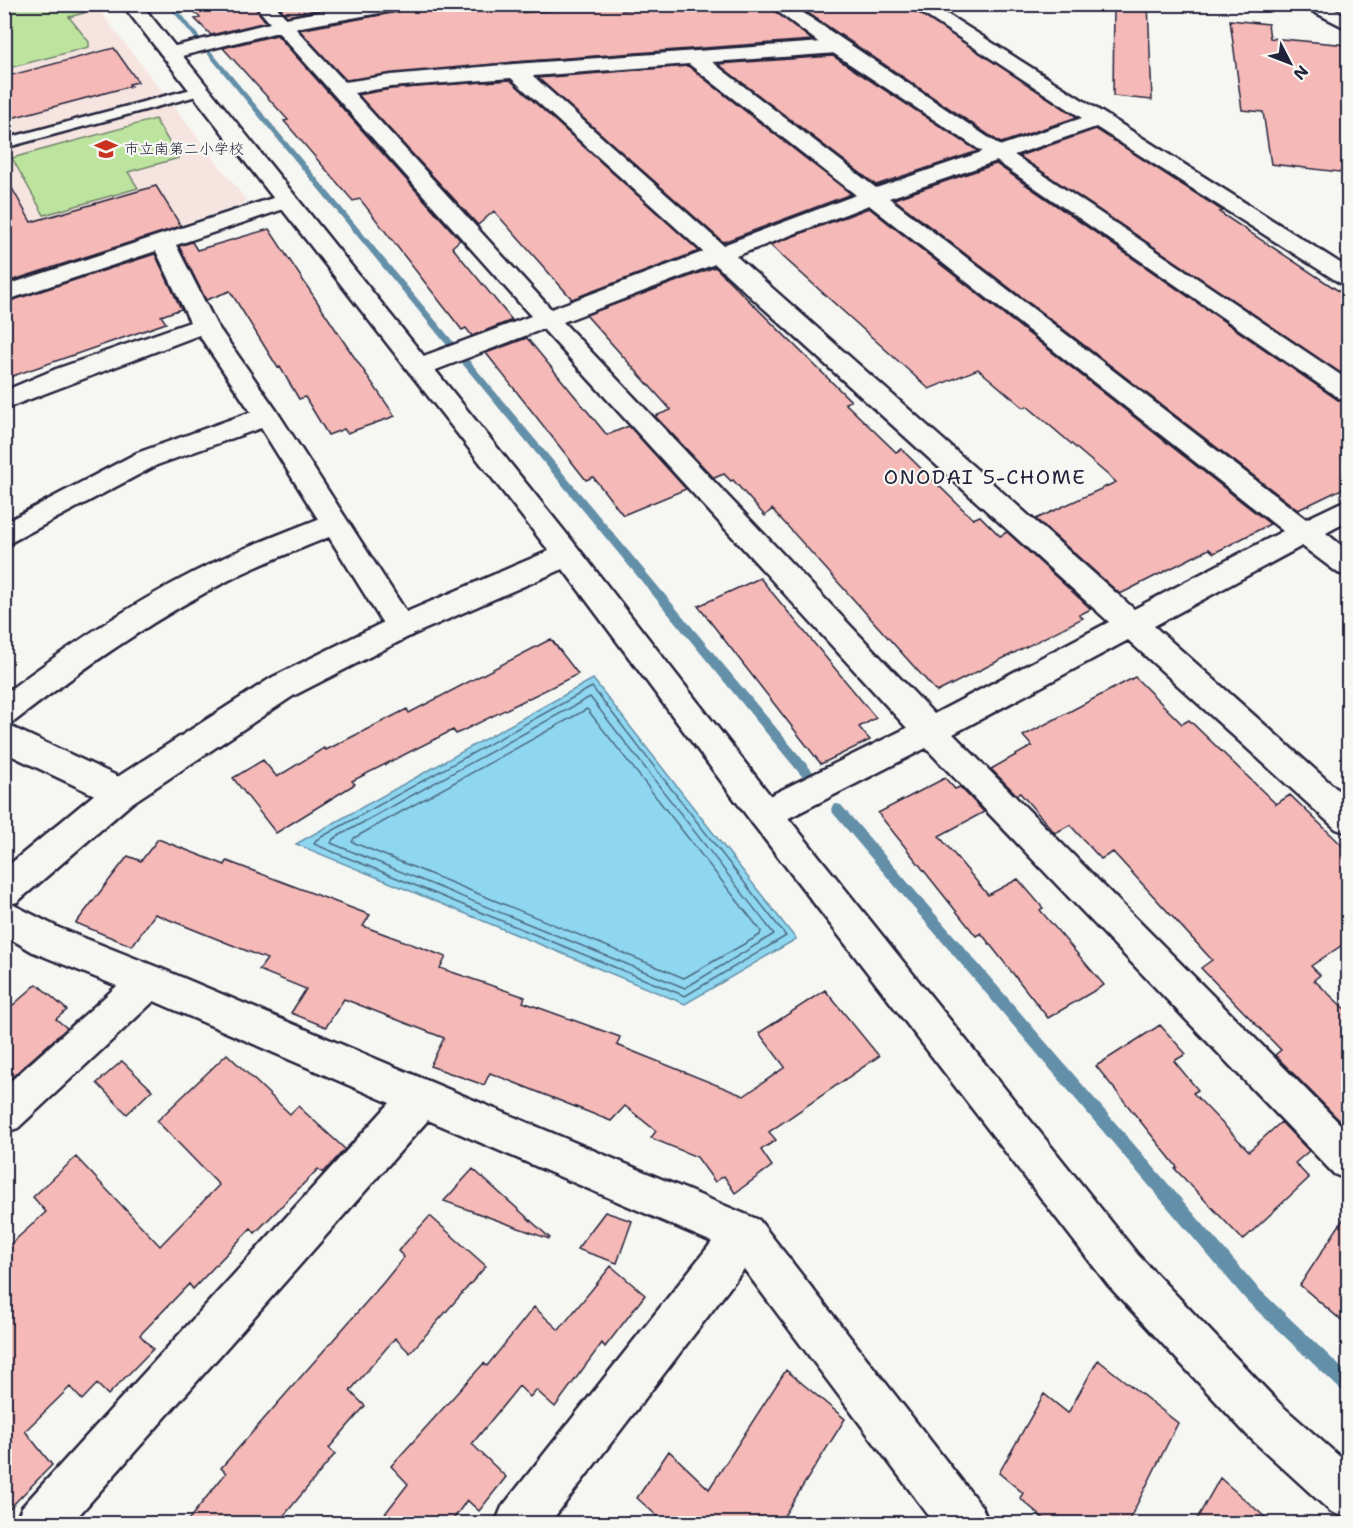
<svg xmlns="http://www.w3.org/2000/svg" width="1353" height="1528" font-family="'Shantell Sans','Klee One',sans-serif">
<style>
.built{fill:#f6e4e0}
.green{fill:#bde49e;stroke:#70836c;stroke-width:1.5}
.water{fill:#8fd7f0;stroke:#638fa8;stroke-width:1.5}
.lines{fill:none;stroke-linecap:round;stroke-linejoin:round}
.shore{stroke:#4e6a83;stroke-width:1.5}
.stream{fill:#638fa8;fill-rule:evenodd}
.building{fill:#f5b9b7;stroke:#22223b;stroke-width:1.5}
.lane-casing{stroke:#22223b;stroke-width:5}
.street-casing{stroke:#22223b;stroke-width:5}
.secondary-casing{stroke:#22223b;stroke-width:5}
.lane{fill:#f6f6f2;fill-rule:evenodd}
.street{fill:#f6f6f2;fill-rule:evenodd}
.secondary{fill:#f6f6f2;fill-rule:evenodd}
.labels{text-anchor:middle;stroke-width:4.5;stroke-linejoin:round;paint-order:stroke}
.far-poi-label{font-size:15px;fill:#22223b;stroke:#f6f6f2;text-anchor:start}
.neighbourhood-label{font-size:20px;letter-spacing:1.5px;fill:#22223b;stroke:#f6f6f2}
</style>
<rect width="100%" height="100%" fill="#f6f6f2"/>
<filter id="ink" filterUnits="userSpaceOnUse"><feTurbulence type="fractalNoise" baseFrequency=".0167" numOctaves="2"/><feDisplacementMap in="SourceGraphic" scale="12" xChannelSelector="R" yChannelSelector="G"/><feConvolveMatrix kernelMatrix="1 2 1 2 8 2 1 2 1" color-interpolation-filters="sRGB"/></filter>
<g filter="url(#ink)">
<path class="built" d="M5,5H95L246,200L243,204L5,284Z"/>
<path class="green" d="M5,4L79,5L84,13L69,17L89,42V47L5,69Z
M155,119L179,158L128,172L138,188L44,215L12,158Z"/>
<path class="water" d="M593,679L796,939L685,1004L296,844Z"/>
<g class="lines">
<path class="shore" d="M592,687L786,936L685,996L314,844L316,840Z
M590,697L774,934L685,988L331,843L333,839Z
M587,709L761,931L760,935L684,978L352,842L354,838Z"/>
<path class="stream" d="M167,4H174L201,39V41H197Z
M206,50H210L456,345V349H450L206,52Z
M464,357L467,358L818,778L820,782L818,786H810L461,362L459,360Z
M837,804L841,805L1258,1288L1348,1374V1393L1342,1391L1246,1300L833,813L831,809L833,805Z"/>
</g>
<path class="building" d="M188,4H252L266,22L211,35L195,19L200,18Z
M277,4H345L287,16Z
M408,4H479V12L517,10L518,13L620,5L622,10L700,4H766L812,40L514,62L346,80L299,30L397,12Z
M795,4H906L1077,117L1001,143Z
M1114,4H1148L1152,100L1113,96Z
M1230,20L1268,24L1270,38L1348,45V173L1271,164L1263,112L1242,110Z
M277,35L460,240L452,247L512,320L472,336L466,328L462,330L360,199L353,201L284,121L288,120L223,48Z
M114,48L138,82L129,84L131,86L4,120V77Z
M833,56L978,151L876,185L718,64Z
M688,66L851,194L723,242L538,78Z
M510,80L699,251L572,299L494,211L478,225L358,95L391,89Z
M1096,129L1223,211L1219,212L1348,297V378L1019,156Z
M996,164L1338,400L1348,402V486L1298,510L894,199Z
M4,174L31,222L156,186L181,226L4,283Z
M869,208L1270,524L1214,553L1209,549L1120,594L1036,519L1116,482L1027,406L1024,408L978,369L929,389L770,245Z
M269,229L346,345L395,416L347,433L344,429L328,435L305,397L299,399L280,367L278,368L230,291L206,300L179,246L192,242L197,250Z
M155,254L181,309L161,316L166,323L4,379V303Z
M715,267L851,401L845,403L896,452L901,449L973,519L980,516L1000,536L1007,532L1091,609L1079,615L1083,618L937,692L772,509L765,516L733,480L731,481L724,474L714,478L655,416L671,410L586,315Z
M527,338L607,435L629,426L686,489L623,515L593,477L586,480L486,353Z
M760,578L876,718L859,727L870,740L821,764L698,606Z
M551,639L578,674L456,734L453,730L352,781L355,784L276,833L233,778L263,760L277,777L324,748L326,750L407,709L409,713Z
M1135,677L1182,724L1189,720L1276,804L1290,795L1348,851V941L1311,966L1320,975L1314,980L1348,1012V1129L1275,1055L1281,1050L1201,968L1212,960L1113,852L1101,859L1070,825L1055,833L1020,793L1017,795L991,769L1032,746L1023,736Z
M945,778L955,789L960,787L984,812L939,836L988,895L1018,879L1043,908L1040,910L1104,985L1048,1018L981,933L976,936L878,813Z
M158,839L225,865L227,861L370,915L363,926L446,957L440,968L525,997L523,1002L620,1037L617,1045L744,1096L785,1067L759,1033L825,990L879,1056L769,1132L776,1140L761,1150L772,1166L735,1193L724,1176L715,1182L697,1157L651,1138L656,1131L625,1106L611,1121L490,1073L484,1085L430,1066L444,1038L344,999L326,1027L291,1013L306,989L259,970L267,959L155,914L132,946L76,923L128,856L141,861Z
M37,984L67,1010L56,1019L67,1028L4,1084V1013Z
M1160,1025L1186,1054L1174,1061L1198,1090L1193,1093L1249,1151L1281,1122L1309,1151L1295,1163L1309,1178L1243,1240L1175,1169L1177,1167L1096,1066Z
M227,1054L290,1114L298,1106L345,1149L323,1173L318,1169L255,1233L251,1228L193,1289L189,1284L140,1335L153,1349L108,1395L97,1384L82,1400L70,1387L25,1431L52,1465L4,1514V1250L46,1212L33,1197L76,1157L160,1246L219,1185L157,1121Z
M122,1061L152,1090L127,1114L97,1083Z
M473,1169L550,1238L549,1239L444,1201Z
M605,1212L632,1221L617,1263L577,1249Z
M1348,1212V1326L1300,1285Z
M430,1216L486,1266L410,1353L395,1338L350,1391L365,1406L329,1448L335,1454L277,1524H185L226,1473L221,1468L383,1283L404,1257L398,1251Z
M611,1266L645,1295L605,1347L602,1343L555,1407L536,1390L530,1397L519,1386L472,1444L506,1477L479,1511L467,1500L450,1524H377L408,1484L391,1466L484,1363L487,1366L534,1307L559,1330Z
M1098,1360L1178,1423L1127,1524H1050L1020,1498L1023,1493L999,1473L1044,1394L1068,1413Z
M786,1370L845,1419L779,1524H666L637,1498L669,1451L709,1489Z
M1220,1478L1273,1524H1194Z"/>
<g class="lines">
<g class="lane-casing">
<path id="lane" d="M199,87L204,88V94L4,148V139Z"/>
</g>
<g class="street-casing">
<path id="street" d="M254,4H274L286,18L360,4H406L397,10L295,28L345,82L391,75L514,64L837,41L844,43L847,47L837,53L712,62L876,188L1082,118L908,4H931L1348,268V285L1340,283L1096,127L889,198L1306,519L1348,499V521L1326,533L1348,551V576L1338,573L1302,546L1154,626L1348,799V833L1336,829L1128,640L953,734L1348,1132V1180L1334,1174L926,748L777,824L765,828L753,824L748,814L753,804L907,728L543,329L428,373L419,375L410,373L406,367L410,361L531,316L278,32L170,59L160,53L163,49L270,23ZM689,64L856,195L723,245L533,76ZM511,78L703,252L551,309L354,93L391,87ZM869,205L1283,531L1134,609L736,256ZM715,264L1109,622L934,714L563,322Z
M1298,4H1323L1348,16V29Z
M285,194L293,196L296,201L293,206L176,245L216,324L276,410L416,627L412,635L401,638L390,635L329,537C300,549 270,560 241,574C160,614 86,666 15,721L5,724L132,783L137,793L132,803L120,807L4,752V694C72,643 144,595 221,559C253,544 286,532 318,519L261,428L157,465L4,546V523L137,453L251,412L199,335L4,409V391L56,369L190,322L156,251L4,301V286Z
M4,900L59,928L162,969L759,1220L982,1507L989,1524H935L744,1269L549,1524H495L502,1507L712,1242L428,1120L71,1524H15L22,1507L390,1103L154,1001L18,1128L4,1133V1087L117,986L33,952L4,935Z"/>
</g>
<g class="secondary-casing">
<path id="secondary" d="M122,4H141L578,548L777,804L1138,1255L1280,1404L1348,1464V1518L1331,1512L1248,1436L1108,1285L753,824L563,569L412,635L293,696L132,803L17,902L4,906V869L108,783L271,678L390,619L549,551Z
M768,4H790L1348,380V400L1339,398L992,158L830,51Z"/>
</g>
<use href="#lane" class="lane"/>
<use href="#street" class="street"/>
<use href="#secondary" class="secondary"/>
</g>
</g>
<defs>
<g id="school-bare" transform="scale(1.8)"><path d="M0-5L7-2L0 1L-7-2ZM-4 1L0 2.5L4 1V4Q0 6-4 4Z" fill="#c8321e" stroke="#f6f6f2" stroke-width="2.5" paint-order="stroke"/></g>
</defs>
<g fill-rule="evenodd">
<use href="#school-bare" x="106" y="149"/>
</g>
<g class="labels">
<g class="far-poi-label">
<text x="124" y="154">市立南第二小学校</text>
</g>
<g class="neighbourhood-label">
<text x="985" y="484">ONODAI 5-CHOME</text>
</g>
</g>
<rect width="1353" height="1528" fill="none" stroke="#f6f6f2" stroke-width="24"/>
<rect x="12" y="12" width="1329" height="1504" fill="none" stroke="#22223b" stroke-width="2" filter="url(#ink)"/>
<g transform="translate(1290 63) rotate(132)" stroke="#f6f6f2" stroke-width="4.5" paint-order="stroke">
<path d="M0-4.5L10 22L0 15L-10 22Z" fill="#22223b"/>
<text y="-9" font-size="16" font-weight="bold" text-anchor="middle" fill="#22223b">N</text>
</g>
</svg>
